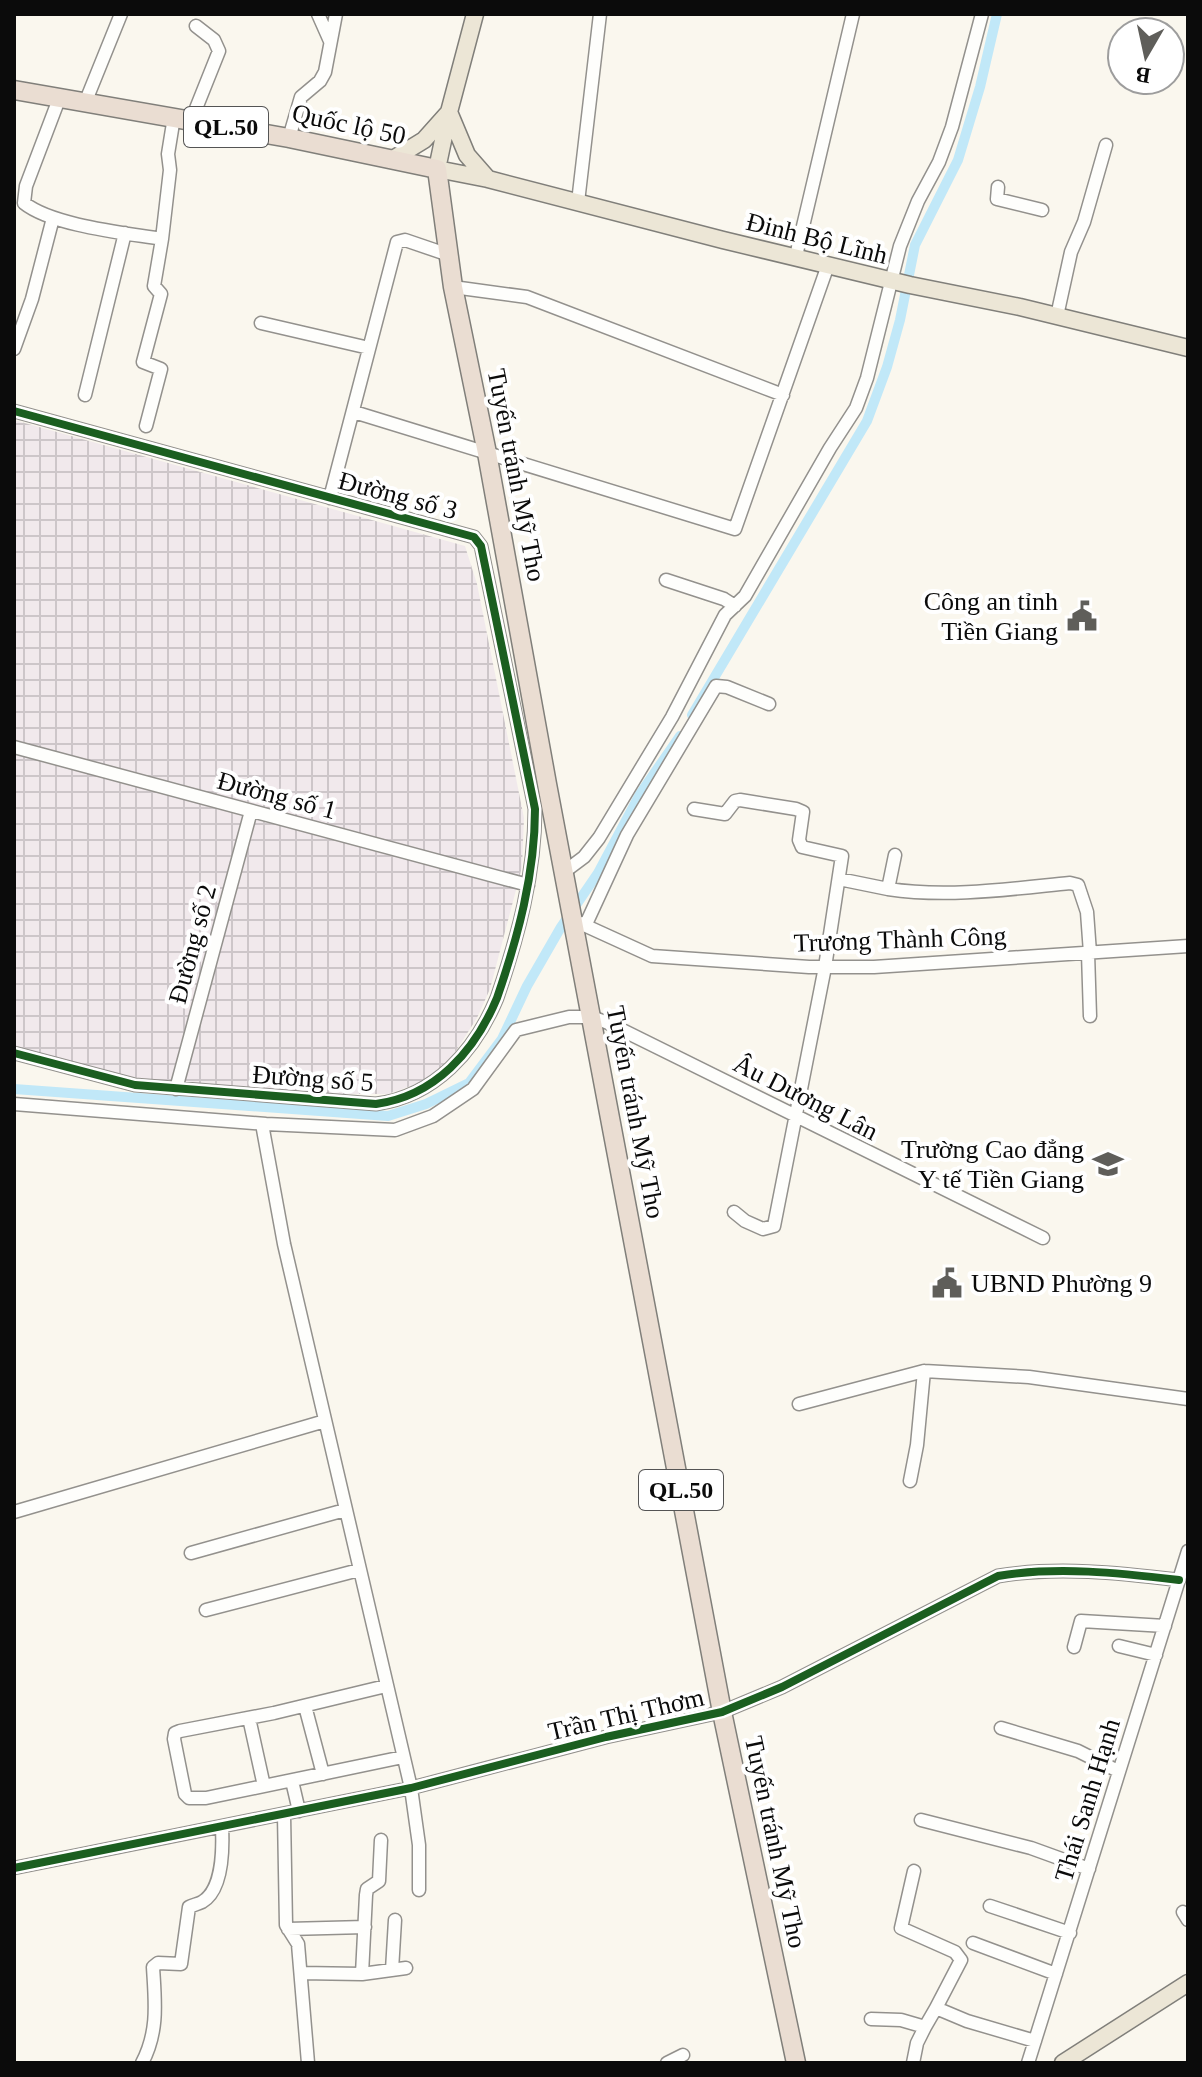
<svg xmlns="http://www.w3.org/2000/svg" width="1202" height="2077" font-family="'Times New Roman',serif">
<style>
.industrial{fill:url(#industrial-grid)}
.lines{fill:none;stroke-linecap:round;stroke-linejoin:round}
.canal{stroke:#c1e8f8;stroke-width:10}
.minor-casing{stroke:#93918d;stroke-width:15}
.major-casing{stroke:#807f7a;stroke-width:19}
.highway-casing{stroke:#807f7a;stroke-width:21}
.minor{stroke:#fefefc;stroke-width:12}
.major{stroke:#ece6d6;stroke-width:16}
.highway{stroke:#eaddd2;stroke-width:18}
.cycleway-casing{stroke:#fff;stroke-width:13}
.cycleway{stroke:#1b5e20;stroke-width:8}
.labels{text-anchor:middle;stroke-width:8;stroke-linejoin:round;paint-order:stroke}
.shield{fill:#fff;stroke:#545454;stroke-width:2}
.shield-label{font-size:24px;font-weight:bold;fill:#0b0b0b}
.street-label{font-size:26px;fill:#0b0b0b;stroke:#fff}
.poi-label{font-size:26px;fill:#0b0b0b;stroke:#fff;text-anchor:end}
</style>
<defs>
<pattern id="industrial-grid" width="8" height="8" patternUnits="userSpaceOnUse" patternTransform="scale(2)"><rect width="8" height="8" fill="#f1e9ec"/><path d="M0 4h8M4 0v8" fill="none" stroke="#cdc6c9"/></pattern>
</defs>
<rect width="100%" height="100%" fill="#faf7ee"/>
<path class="industrial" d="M14,420L465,546L477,584L524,818L522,867L490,989L477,1018L452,1057L428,1080L388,1094H336L152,1080L117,1075L14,1046Z"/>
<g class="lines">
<path class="canal" d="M692,715L867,421L887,367L900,320L915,245L958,160L980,87L997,14
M14,1089L388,1116L426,1104L469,1083L502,1039L527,986L561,927L598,873L640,794L680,736"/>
<g class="minor-casing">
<path id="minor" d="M318,14L330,41
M59,99L26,186L24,203C53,226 126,233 162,239L170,170L168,154L174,117
M85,103L121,14
M191,121L219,51L214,40L196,26
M289,138L301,97L320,81L325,72L336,14
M998,187L997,199L1042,210
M578,202L600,14
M796,256L853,14
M453,287L527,297L783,395
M1057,316L1071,252L1084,222L1106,145
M261,323L369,348
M14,349L32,299L53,218
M85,395L125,233
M14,411L474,537L481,546L535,809C535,874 518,937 497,998C475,1051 435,1096 376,1104L135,1085L14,1053
M354,412L735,529L828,265
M146,426L161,369L143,362L161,294L154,286L162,239
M330,498L397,242L405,240L449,255
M666,580L724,599L735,606
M14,747L528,885
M694,809L725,814L735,801L740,800L796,809L803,812L799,840L802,847L842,856L825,967L774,1226L763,1229L745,1221L734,1212
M895,855L888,889C948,898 1010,889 1070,883L1078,885L1087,912L1090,953
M564,872L584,857L599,838L672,717L725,615L745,596L830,448L856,408L867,378L900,246L918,201L939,162L952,127L982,14
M839,879L888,889
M573,920L652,956L809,967H874L1188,946
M586,924L627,835L716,686L727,687L769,704
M1088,953L1090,1016
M176,1089L251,811
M14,1104L266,1124L395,1130L433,1116L473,1089L516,1030L569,1017H592L608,1023L1043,1238
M262,1124L284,1244L411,1788L419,1845V1890
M799,1404L924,1371L1029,1377L1188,1399
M910,1481L917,1445L924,1371
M14,1512L325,1421
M191,1553L345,1510
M206,1610L359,1570
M1119,1646L1156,1655
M1074,1647L1081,1621L1165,1626
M386,1686L274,1713L180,1731L175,1733L174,1739L185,1794L189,1798H206L403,1757
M305,1706L323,1774
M249,1718L264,1786
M1001,1728L1078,1751L1118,1771
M292,1781L299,1811
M284,1815L286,1925L298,1944L308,2063
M921,1820L1031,1848L1089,1869
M14,1868L411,1788L606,1737L722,1712L782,1687L998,1576C1057,1566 1120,1573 1179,1580
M914,1871L901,1928L955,1952L961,1960L936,2008L967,2021L1035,2041
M990,1906L1070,1933
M1183,1912L1188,1920
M288,1929L365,1927
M973,1943L1056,1974
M392,1970L395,1920
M301,1973L362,1974L406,1968
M362,1974L366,1895L367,1889L379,1881L381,1840
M871,2019L901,2020L925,2027L936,2008
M142,2063C159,2031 155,2001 153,1967L158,1963L181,1964L189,1907C193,1905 198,1904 202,1902C223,1890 223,1848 222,1827
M667,2063L683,2055
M913,2063L917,2043L925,2027
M1028,2063L1188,1551"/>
</g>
<g class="major-casing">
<path id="major" d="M475,14L449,112L437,169L488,179L723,240L910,285L1020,307L1188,348
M393,159L424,140L449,112L467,155L488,179
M1063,2063L1188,1983"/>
</g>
<g class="highway-casing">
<path id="highway" d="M14,90L289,138L437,169L453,287L487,453L547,784L722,1712L796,2063"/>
</g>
<use href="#minor" class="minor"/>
<use href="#major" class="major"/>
<use href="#highway" class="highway"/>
<g class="cycleway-casing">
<path id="cycleway" d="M14,411L474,537L481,546L535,809C535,874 518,937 497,998C475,1051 435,1096 376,1104L135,1085L14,1053
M14,1868L411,1788L606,1737L722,1712L782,1687L998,1576C1057,1566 1120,1573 1179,1580"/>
</g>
<use href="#cycleway" class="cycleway"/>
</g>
<defs>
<g id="civic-bare" transform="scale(2.4)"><path d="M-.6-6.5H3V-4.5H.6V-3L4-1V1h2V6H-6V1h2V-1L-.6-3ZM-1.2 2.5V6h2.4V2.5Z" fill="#5f5e5a" stroke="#fff" stroke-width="2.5" paint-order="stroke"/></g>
<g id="university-bare" transform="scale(2.4)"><path d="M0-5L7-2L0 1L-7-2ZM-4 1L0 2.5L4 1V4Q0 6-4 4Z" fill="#5f5e5a" stroke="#fff" stroke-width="2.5" paint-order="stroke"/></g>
</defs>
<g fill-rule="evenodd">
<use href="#civic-bare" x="1082" y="616"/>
<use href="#university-bare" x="1108" y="1164"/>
<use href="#civic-bare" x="947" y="1283"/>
</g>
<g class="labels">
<g class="shield">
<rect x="184" y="107" width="84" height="40" rx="6"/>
<rect x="639" y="1470" width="84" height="40" rx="6"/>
</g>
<g class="shield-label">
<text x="226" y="135">QL.50</text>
<text x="681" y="1498">QL.50</text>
</g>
<g class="street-label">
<text transform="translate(349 124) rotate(12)" y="9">Quốc lộ 50</text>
<text transform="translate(817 238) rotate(14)" y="9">Đinh Bộ Lĩnh</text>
<text transform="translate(517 475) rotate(79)" y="9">Tuyến tránh Mỹ Tho</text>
<text transform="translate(398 495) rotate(15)" y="9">Đường số 3</text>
<text transform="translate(277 795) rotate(15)" y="9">Đường số 1</text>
<text transform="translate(900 939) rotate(-2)" y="9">Trương Thành Công</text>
<text transform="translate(192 944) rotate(-75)" y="9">Đường số 2</text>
<text transform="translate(313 1078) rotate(4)" y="9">Đường số 5</text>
<text transform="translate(806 1097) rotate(27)" y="9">Âu Dương Lân</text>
<text transform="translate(636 1112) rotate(79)" y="9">Tuyến tránh Mỹ Tho</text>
<text transform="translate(626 1714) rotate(-13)" y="9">Trần Thị Thơm</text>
<text transform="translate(1087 1800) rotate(-73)" y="9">Thái Sanh Hạnh</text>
<text transform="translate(776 1842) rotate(78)" y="9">Tuyến tránh Mỹ Tho</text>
</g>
<g class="poi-label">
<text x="1058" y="610">Công an tỉnh<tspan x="1058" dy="30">Tiền Giang</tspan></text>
<text x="1084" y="1158">Trường Cao đẳng<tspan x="1084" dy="30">Y tế Tiền Giang</tspan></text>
<text x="971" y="1292" text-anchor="start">UBND Phường 9</text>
</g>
</g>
<rect width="1202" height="2077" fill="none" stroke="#0b0b0b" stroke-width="32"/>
<g transform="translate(1146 56) rotate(189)"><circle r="38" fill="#ffffff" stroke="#9d9d9d" stroke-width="2"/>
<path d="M0-6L14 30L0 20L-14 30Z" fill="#5f5e5a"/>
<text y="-12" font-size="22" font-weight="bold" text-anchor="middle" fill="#0b0b0b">B</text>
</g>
</svg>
